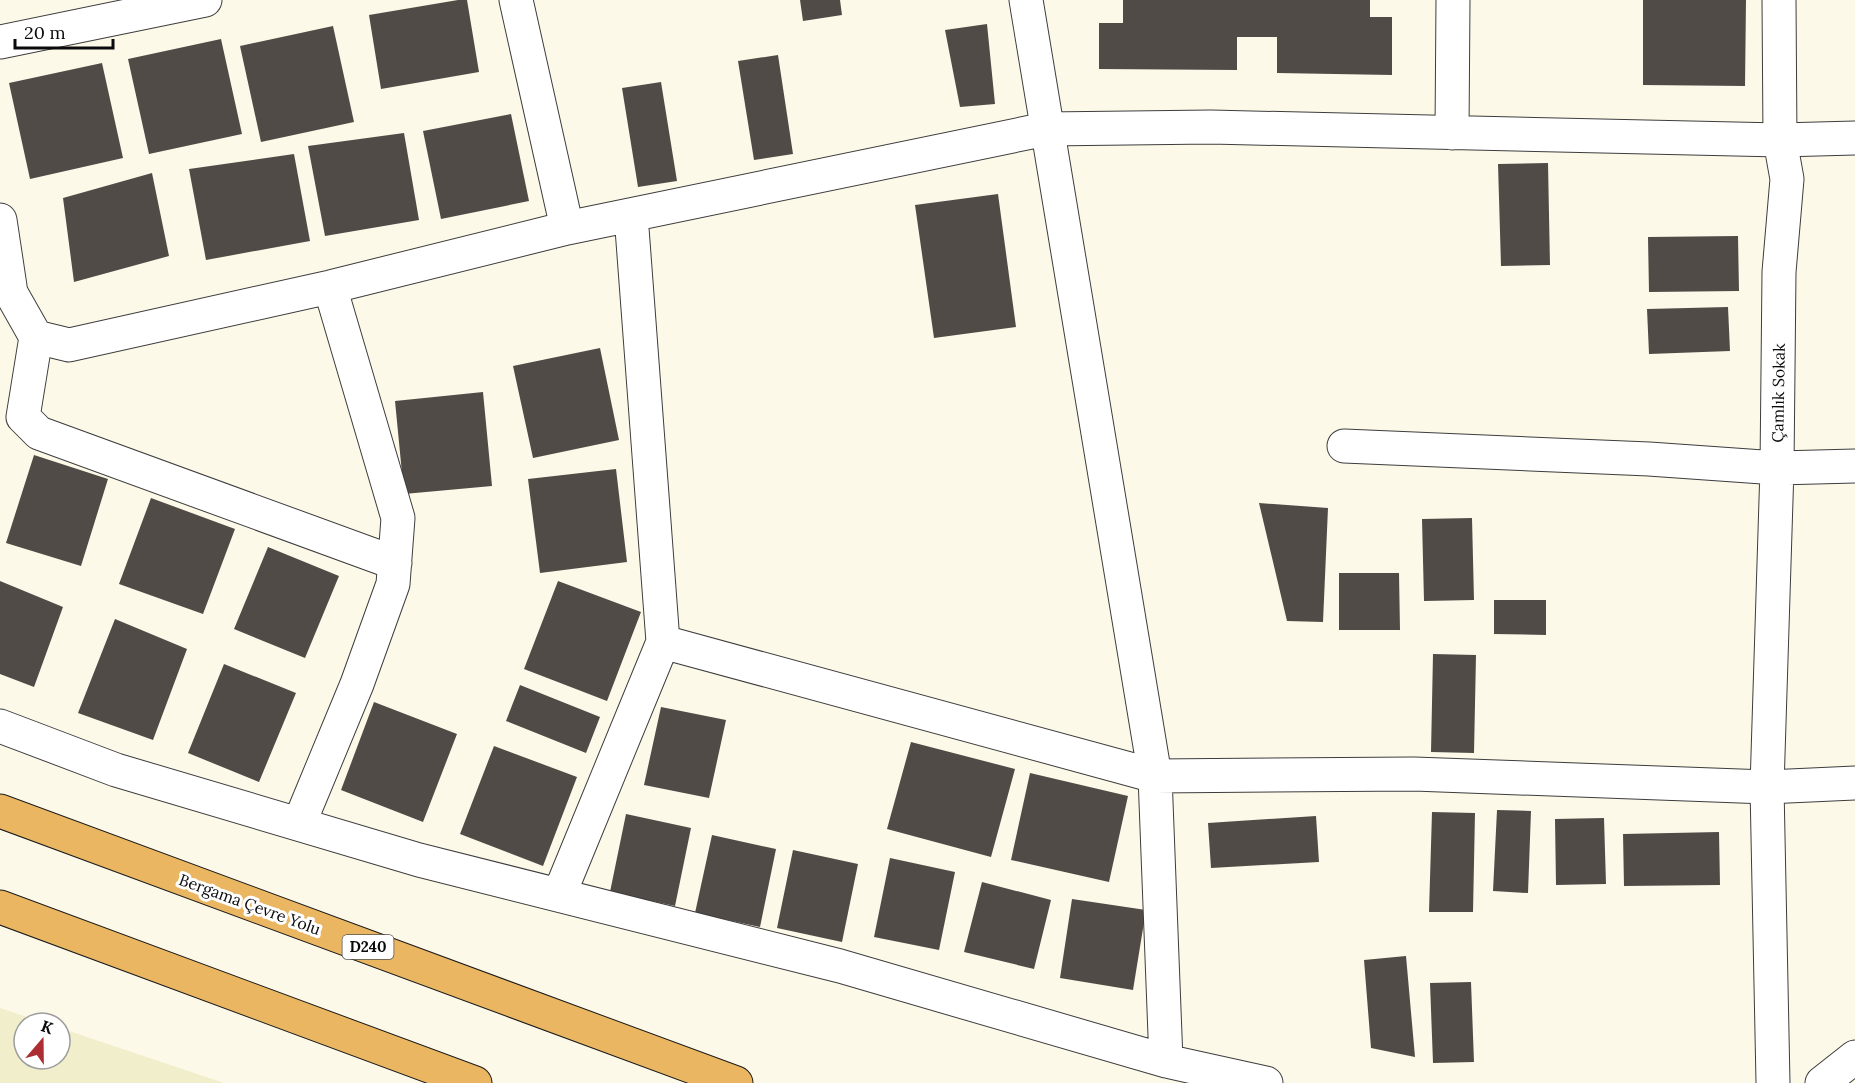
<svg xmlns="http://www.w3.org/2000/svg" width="1855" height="1083" font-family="Lora,serif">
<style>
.farmland{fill:#f0eecb}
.building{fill:#514b47}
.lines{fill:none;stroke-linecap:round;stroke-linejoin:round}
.minor-casing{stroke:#3d3d3d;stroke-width:35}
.tertiary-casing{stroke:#3d3d3d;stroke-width:35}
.trunk-casing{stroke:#1b1b1b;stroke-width:35}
.minor{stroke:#fff;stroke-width:33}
.tertiary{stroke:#fff;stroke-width:33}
.trunk{stroke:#eab662;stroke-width:33}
.labels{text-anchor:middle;stroke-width:6;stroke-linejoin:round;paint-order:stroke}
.shield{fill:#fff;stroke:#545454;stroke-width:1.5}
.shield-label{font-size:15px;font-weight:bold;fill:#0a0a0a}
.street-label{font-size:16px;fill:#0a0a0a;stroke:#fff}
</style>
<rect width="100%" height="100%" fill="#fdf9e8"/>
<path class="farmland" d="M0,1008L45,1023H24V1059H60V1028L224,1083H0Z"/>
<path class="building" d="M458,0H467L479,72L381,89L369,15Z
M800,0H840L842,15L803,21Z
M1123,0H1370V17H1392V75L1277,73V37H1237V70L1099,69V23H1123Z
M1643,0H1746L1745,86L1643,85Z
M987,24L995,104L960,107L945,30Z
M333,26L354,122L261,142L240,46Z
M221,39L242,134L149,154L128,59Z
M778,55L793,154L754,160L738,61Z
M102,63L123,158L30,179L9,83Z
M661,82L677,181L638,187L622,88Z
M511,114L529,201L441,219L423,131Z
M404,133L419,220L325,236L308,146Z
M294,154L310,241L206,260L189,169Z
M1548,163L1550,265L1501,266L1498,164Z
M152,173L169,256L74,282L63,198Z
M998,194L1016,327L934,338L915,205Z
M1738,236L1739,291L1649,292L1648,237Z
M1728,307L1730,351L1649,354L1647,309Z
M600,348L619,440L533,458L513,366Z
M483,392L492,486L404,494L395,401Z
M34,455L108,479L81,566L6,543Z
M616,469L627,562L540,573L528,479Z
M151,498L235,529L203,614L119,584Z
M1259,503L1328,508L1323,622L1287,621Z
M1472,518L1474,600L1424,601L1422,519Z
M268,547L339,576L305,658L234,629Z
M1339,573H1399L1400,630H1339Z
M0,581L63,607L34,687L0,674Z
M558,581L641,612L607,701L524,669Z
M1494,600H1546V635L1494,634Z
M115,619L187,649L153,740L78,713Z
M1433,654L1476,655L1474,753L1431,752Z
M224,664L296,693L259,782L188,753Z
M520,685L600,717L586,753L506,721Z
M374,702L457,734L423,822L341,790Z
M661,707L726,720L709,798L644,785Z
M911,742L1015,769L991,857L887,829Z
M494,746L577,777L543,866L460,834Z
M1030,773L1128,796L1109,882L1011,860Z
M1497,810L1531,811L1528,893L1493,891Z
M1432,812L1475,813L1473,912H1429Z
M626,814L691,828L675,906L610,892Z
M1316,816L1319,862L1211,868L1208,823Z
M1604,818L1606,884L1556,885L1555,819Z
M1719,832L1720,885L1624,886L1623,834Z
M712,835L776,849L760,927L695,913Z
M793,850L858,864L842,942L777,928Z
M890,858L955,872L939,950L874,937Z
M982,882L1051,900L1034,969L964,952Z
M1072,899L1146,910L1133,990L1060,978Z
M1406,956L1415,1057L1371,1048L1364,960Z
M1471,982L1474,1062L1433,1063L1430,983Z"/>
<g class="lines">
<g class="minor-casing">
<path id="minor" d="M516,0L567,228
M1026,0L1155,776L1166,1061
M0,42L205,0
M1452,133L1453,0
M631,215L663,642L1155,776L1414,774L1767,787L1855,783
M0,220L11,293L36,337L69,345L330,287L567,228L1046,129L1211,127L1780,140L1855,138
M36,337L23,417L39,433L395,563
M1344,446L1649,459L1777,468L1855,466
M0,726L116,770L419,860L840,966L1166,1061L1266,1083
M299,824L357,684L393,584L398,518L330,287
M559,895L663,642
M1773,1083L1767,787L1777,468L1779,272L1787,179L1780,140L1779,0"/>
</g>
<g class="tertiary-casing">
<path id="tertiary" d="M1822,1083L1855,1057"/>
</g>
<g class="trunk-casing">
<path id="trunk" d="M0,811L736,1083
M0,907L475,1083"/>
</g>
<use href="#minor" class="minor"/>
<use href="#tertiary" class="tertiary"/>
<use href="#trunk" class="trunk"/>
</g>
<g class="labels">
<rect class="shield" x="342.5" y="935" width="51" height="24" rx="4.5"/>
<g class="shield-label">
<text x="368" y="952">D240</text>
</g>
<g class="street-label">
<text transform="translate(1778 393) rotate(-89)" y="6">Çamlık Sokak</text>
<text transform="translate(250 904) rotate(20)" y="6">Bergama Çevre Yolu</text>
</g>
</g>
<g transform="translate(42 1041) rotate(20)"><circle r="28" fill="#ffffff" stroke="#9d9d9d" stroke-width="1.5"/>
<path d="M0-4.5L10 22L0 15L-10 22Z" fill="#ad2e32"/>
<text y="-9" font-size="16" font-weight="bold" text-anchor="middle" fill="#0a0a0a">K</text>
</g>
<path d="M15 39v9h98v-9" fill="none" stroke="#0a0a0a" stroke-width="3"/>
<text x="24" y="39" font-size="18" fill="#0a0a0a" stroke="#ffffff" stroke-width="4.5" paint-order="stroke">20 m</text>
</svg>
